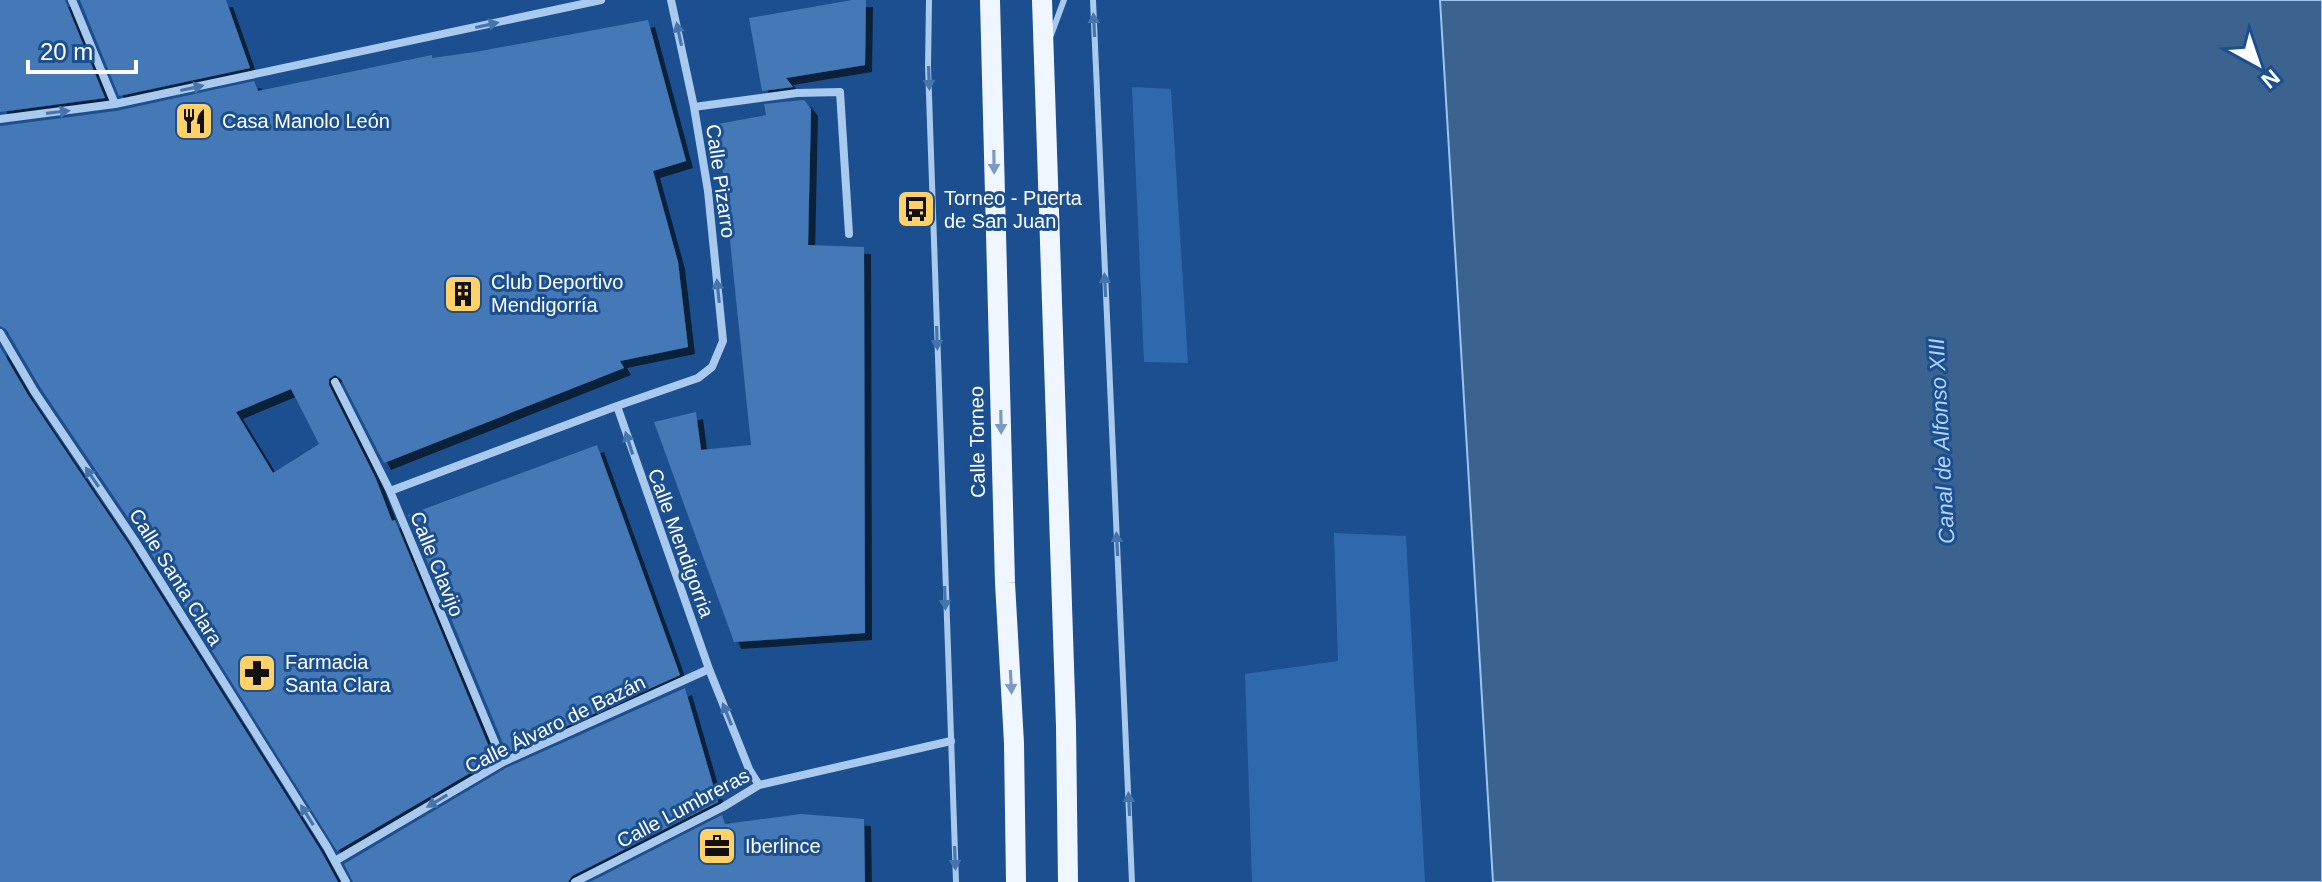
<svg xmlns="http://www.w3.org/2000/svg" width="2322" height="882" font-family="Helvetica,sans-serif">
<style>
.green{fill:#2e69ad}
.water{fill:#3c6290;stroke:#9cc4f0;stroke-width:2}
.building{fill:#4478b7;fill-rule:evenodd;filter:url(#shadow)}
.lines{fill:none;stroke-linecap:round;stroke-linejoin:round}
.lane{stroke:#a9c9ee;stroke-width:6}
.street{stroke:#a9c9ee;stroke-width:8}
.primary{stroke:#f0f6ff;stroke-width:20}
.oneway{fill:#4674ac}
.oneway2{fill:#7b9ac1}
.labels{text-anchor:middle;stroke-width:6;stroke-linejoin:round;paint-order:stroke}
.poi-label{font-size:20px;fill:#fff;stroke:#1b4f8f;text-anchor:start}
.street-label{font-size:20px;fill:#fff;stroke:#1b4f8f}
.water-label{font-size:22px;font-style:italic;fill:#b5d3f5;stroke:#1b4f8f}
</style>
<defs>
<filter id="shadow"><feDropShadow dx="7" dy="7" stdDeviation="0" flood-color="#0009"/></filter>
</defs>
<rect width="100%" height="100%" fill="#1b4f8f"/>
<path class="green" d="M1132,87L1171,89L1188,363L1144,362Z
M1334,533L1406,536L1425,882H1252L1245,674L1338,661Z"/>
<path class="water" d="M1440,0H2322V882H1493Z"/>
<path class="building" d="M0,0H65L105,98L0,112Z
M80,0H226L250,68L119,96Z
M852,0H866L865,65L786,78L793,87L762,91L749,18Z
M648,20L686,161L653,171L678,262L688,347L620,361L624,368L384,463L341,379L335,375L329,379V385L376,479L392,521L395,520L494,759L337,851L141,537L40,387L6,329L0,326V126L116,111L254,81L258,91L432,55V58L475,52ZM291,389L319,444L273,473L236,412Z
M804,100L811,109L808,245L864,247L865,633L734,642L654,422L696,412L701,450L751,445L718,124L766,115L764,104Z
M0,347L28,395L129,545L321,851L338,882H0Z
M597,445L680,675L507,753L408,515Z
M685,688L718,802L572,876L568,882H353L344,864L506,768Z
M801,814L864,819L865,882H590L722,815L725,824Z"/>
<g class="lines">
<path class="lane" d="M929,0L928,66L956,882
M1093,0L1132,882
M1051,35L1064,0"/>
<path class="street" d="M72,0L115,104
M671,0L694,107L708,191L723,341L712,367L698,378L617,406L709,669L749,769L759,785
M694,107L797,93L840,92L849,234
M0,119L115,104L601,0
M0,333L34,391L135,541L327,847L346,882
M335,382L390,491L503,762
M390,491L617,406
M335,861L503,762L709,669
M575,882L723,807L759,785L951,741"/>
<path class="primary" d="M990,0L1005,583L1014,743L1016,882
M1042,0L1066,726L1068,882"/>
</g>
<defs><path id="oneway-solid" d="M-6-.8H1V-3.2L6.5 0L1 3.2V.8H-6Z" transform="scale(2)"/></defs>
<g class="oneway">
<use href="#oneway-solid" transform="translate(487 25) rotate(-12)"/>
<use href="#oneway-solid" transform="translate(1094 25) rotate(-93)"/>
<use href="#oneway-solid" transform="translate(679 34) rotate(-102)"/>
<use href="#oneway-solid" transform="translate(929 78) rotate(88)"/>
<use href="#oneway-solid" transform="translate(192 88) rotate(-12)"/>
<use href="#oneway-solid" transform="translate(58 112) rotate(-7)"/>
<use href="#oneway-solid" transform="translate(1105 285) rotate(-93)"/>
<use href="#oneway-solid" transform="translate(718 291) rotate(-96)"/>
<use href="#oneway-solid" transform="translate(937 338) rotate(88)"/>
<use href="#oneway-solid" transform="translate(629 443) rotate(-108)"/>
<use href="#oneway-solid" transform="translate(92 477) rotate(-124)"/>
<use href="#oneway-solid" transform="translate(1117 544) rotate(-93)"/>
<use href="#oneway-solid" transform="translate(945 598) rotate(88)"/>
<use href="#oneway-solid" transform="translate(727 714) rotate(-112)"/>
<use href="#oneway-solid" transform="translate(437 801) rotate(149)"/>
<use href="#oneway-solid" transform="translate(1129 804) rotate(-93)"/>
<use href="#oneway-solid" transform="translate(307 815) rotate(-122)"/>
<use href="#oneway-solid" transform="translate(955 858) rotate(88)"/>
</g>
<g class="oneway2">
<use href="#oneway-solid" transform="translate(994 162) rotate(89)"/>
<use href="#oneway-solid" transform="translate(1001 422) rotate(89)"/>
<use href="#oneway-solid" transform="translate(1011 682) rotate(87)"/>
</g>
<defs>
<g id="restaurant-square" transform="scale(2)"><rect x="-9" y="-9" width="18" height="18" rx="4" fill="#ffd166" stroke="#1b4f8f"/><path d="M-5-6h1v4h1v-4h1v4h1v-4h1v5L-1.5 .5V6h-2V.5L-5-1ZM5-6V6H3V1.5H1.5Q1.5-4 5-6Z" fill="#111"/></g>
<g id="bus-square" transform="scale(2)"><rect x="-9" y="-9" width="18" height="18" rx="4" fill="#ffd166" stroke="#1b4f8f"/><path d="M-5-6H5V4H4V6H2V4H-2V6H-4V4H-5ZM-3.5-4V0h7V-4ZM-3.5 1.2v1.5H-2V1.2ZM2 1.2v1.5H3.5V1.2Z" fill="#111"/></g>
<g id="building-square" transform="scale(2)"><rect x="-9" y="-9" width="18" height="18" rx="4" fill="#ffd166" stroke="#1b4f8f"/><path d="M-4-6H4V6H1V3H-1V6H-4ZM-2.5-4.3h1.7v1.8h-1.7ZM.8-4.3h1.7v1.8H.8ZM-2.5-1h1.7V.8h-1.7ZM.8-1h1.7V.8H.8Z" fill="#111"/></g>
<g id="pharmacy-square" transform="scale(2)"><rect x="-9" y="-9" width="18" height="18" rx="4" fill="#ffd166" stroke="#1b4f8f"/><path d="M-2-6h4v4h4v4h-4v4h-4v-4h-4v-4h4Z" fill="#111"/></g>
<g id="office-square" transform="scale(2)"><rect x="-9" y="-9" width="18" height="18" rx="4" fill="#ffd166" stroke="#1b4f8f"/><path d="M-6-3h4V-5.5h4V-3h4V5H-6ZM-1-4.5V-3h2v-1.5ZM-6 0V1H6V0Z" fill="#111"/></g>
</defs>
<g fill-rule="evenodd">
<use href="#restaurant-square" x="194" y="121"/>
<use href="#bus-square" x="916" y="209"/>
<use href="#building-square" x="463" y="294"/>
<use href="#pharmacy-square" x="257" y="673"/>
<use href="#office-square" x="717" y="846"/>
</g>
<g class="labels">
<g class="poi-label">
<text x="222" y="128">Casa Manolo León</text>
<text x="944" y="205">Torneo - Puerta<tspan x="944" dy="23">de San Juan</tspan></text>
<text x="491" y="289">Club Deportivo<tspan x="491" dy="23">Mendigorría</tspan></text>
<text x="285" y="669">Farmacia<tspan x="285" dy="23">Santa Clara</tspan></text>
<text x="745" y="853">Iberlince</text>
</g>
<g class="street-label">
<text transform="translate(721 181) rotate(82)" y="7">Calle Pizarro</text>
<text transform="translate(977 442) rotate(-91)" y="7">Calle Torneo</text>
<text transform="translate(681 543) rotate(70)" y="7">Calle Mendigorria</text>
<text transform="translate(437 564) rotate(68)" y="7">Calle Clavijo</text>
<text transform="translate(176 577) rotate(58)" y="7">Calle Santa Clara</text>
<text transform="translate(555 724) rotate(-26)" y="7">Calle Álvaro de Bazán</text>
<text transform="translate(683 808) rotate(-28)" y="7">Calle Lumbreras</text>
</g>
<g class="water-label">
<text transform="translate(1941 441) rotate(-93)" y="8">Canal de Alfonso XIII</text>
</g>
</g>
<g transform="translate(2258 64) rotate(140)" stroke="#1b4f8f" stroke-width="6" paint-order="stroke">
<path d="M0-6L14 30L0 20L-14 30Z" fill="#ffffff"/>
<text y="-12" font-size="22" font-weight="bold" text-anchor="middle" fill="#ffffff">N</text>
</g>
<path d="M28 60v12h108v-12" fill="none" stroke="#ffffff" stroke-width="4"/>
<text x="40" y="60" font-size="24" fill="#ffffff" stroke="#1b4f8f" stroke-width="6" paint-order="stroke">20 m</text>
</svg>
